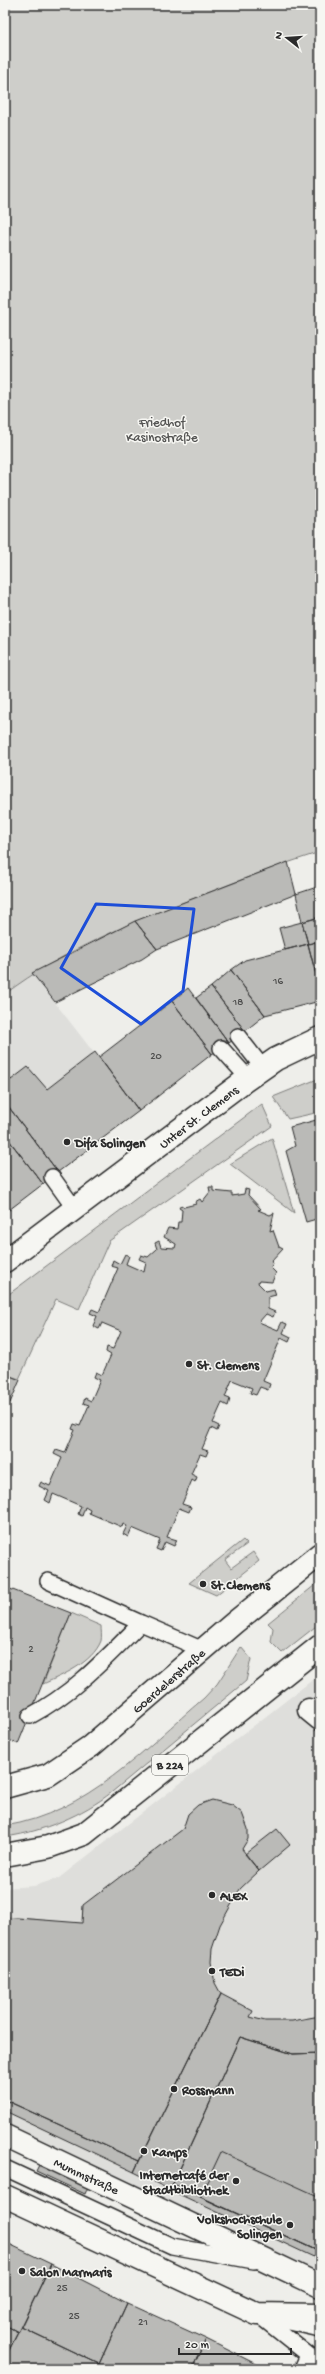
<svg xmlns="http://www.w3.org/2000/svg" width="325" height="2374" font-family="'Gochi Hand',sans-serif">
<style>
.built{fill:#dededb}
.green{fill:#cececa;stroke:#7c7c7a}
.building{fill:#babab7;stroke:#2b2b2b}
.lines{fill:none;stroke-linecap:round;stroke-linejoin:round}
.service-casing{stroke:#2b2b2b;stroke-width:18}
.pedestrian-casing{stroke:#2b2b2b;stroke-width:25}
.minor-casing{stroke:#2b2b2b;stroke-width:25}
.tertiary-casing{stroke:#2b2b2b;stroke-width:25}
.primary-casing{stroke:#2b2b2b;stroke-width:25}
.service{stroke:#f6f6f2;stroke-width:15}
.pedestrian{stroke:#f6f6f2;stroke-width:22}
.minor{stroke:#f6f6f2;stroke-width:22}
.tertiary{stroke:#f6f6f2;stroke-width:22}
.primary{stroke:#f6f6f2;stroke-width:22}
.marked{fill:none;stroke:#1d4ed8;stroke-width:3;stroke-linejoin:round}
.poi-dot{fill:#2b2b2b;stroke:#f6f6f2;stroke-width:1.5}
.labels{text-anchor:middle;stroke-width:3;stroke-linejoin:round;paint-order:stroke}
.number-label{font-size:11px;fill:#4f4f4e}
.shield{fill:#f6f6f2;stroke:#686867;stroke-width:1}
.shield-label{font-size:12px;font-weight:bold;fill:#2b2b2b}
.park-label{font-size:13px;fill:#545453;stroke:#f6f6f2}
.street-label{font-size:13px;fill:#2b2b2b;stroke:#f6f6f2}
.poi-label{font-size:13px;font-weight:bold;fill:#2b2b2b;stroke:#f6f6f2;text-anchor:start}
</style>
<rect width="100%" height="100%" fill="#eeeeea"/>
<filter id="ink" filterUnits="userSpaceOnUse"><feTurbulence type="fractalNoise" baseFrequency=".025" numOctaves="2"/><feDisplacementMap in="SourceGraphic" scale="8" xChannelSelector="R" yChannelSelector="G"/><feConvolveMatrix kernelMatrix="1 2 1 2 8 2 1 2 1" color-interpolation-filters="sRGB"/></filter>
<g filter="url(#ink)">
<path class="built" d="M32,973L139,1111L58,1172L5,1102V994Z
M320,1674V2272L275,2253L5,2128V1888L34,1886L59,1878Z"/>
<path class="green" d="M5,5H320V852C279,865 240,880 200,896C133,922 63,950 5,994Z
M320,1078V1112L288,1119L273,1097Z
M262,1104L272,1126L109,1241L79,1309L56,1299L19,1379L5,1374V1297Z
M272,1138L294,1213L230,1164Z
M243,1540L247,1544L225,1560L231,1568L253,1552L259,1561L216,1595L189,1583Z
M320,1581V1623L282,1653L271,1642L273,1628L268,1623Z
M71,1613L101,1626C101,1630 102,1637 101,1641C92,1663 63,1675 43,1684Z
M241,1647L251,1659L246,1681L112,1792C83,1815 42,1832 5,1837V1826C87,1813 144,1749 204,1698L217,1684Z"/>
<path class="building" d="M288,862L296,894L157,949L135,921Z
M320,886V917L302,922L296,894Z
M320,917V941L308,944L302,922Z
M135,921L157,949L142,959L55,1002L32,973Z
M302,922L308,944L285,950L279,928Z
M320,941V990L308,944Z
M308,944L320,990V1001L265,1015L231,970L245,960Z
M231,970L265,1015L245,1031L211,987Z
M211,987L245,1031L229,1043L196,998Z
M188,988L229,1043L212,1054L172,1001Z
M172,1001L212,1054L139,1111L99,1057Z
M95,1052L139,1111L58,1172L5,1102V1079L8,1076L11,1080L28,1067L47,1089Z
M5,1102L58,1172L43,1184L5,1135Z
M320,1119V1218L306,1222L286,1151L295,1146L290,1127Z
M5,1135L43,1184L5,1213Z
M209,1187H213V1191L232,1193V1196L244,1194L245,1189L249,1190L248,1195L261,1209L258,1210L270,1215L274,1213L270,1231L273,1230L279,1247L283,1249L271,1262L273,1263L271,1268L276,1273L272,1282L259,1281L258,1283L266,1291L274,1289L276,1295L268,1297V1309L275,1312L273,1317L266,1314L259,1322L278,1330L282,1322L287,1324L283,1333L291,1337L289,1342L281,1338L263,1381L270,1384L268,1390L260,1387L256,1395L250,1393L252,1388L232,1380L225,1397L230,1399L228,1406L222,1403L213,1423L219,1426L217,1431L211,1428L202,1449L208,1451L206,1456L200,1454L191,1474L197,1477L195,1482L192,1480L182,1504L191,1507L189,1512L179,1508L167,1537L177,1540L174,1546L165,1542L161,1551L156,1549L160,1540L132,1528L128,1537L123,1534L127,1526L123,1524L122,1527L103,1519L89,1513L90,1510L85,1507L82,1516L78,1514L81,1506L53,1494L50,1503L45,1500L49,1491L39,1486L41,1482L50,1486L62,1458L54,1454L56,1450L65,1453L75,1430L72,1429L74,1424L80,1426L89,1405L83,1403L85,1398L91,1401L100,1380L94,1377L96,1372L102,1375L111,1355L106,1352L107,1347L113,1349L121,1331L102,1323L99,1329L93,1326L97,1316L90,1313L92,1309L99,1312L118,1268L111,1266L113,1260L120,1264L125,1254L129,1256L126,1264L144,1272L146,1262L139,1259L141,1255L148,1257L157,1249L155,1243L159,1241L161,1247L175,1248L176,1244L164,1237L168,1228L177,1229L178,1222H181L182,1210L179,1208L181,1205L184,1207L196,1204L195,1202L200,1199L202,1202L210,1192Z
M5,1374L20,1380L10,1403L5,1401Z
M5,1587L71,1613L18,1744L5,1738Z
M212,1800L232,1805L242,1813L248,1829V1839L242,1849L259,1871L240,1889L220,1925L212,1949L211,1962L215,1983L221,1994L139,2161L5,2100V1917L82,1923L83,1905L183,1829L188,1814L198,1805Z
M277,1829L290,1845L259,1871L245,1854Z
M221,1994L253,2011L250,2017L265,2021H292L320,2016V2053L293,2054L240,2037L170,2190L134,2172Z
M240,2037L293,2054L320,2053V2252L173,2184Z
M5,2100L139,2161L134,2172L5,2111Z
M221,2152L320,2197V2252L200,2197Z
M39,2165L88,2187L85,2194L36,2171Z
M173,2184L320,2252V2260L170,2190Z
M5,2242L51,2264L18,2332L5,2325Z
M51,2264L127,2303L99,2364L21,2327Z
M127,2303L206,2339L192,2369H108L99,2364Z
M5,2325L18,2332L5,2358Z
M21,2327L99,2364L96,2369H5V2358Z
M206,2339L266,2369H192Z"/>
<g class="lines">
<g class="service-casing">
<path id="service" d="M238,1036L263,1068
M221,1048L248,1078
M52,1177L75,1209
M48,1581L141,1623
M30,1716C74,1693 106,1658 141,1623L203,1650
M5,2168L172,2246L254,2261
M257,2314L320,2364
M285,2321L320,2329
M302,2369L308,2355"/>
</g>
<g class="pedestrian-casing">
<path id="pedestrian" d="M309,1710L320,1719"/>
</g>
<g class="minor-casing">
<path id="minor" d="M5,2136L320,2286
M5,2196L257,2314L320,2315"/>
</g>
<g class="tertiary-casing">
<path id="tertiary" d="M5,1261L243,1082L276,1059L320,1038"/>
</g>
<g class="primary-casing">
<path id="primary" d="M5,1787L48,1775L91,1746L234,1623L320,1554
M5,1855L48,1847L84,1834L320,1646"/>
</g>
<use href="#service" class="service"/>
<use href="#pedestrian" class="pedestrian"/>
<use href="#minor" class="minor"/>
<use href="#tertiary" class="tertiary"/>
<use href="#primary" class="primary"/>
</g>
</g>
<path class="marked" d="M96,904L194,909L183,991L141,1024L61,968Z"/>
<g class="poi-dot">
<circle cx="67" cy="1142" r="4"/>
<circle cx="189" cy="1364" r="4"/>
<circle cx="203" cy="1584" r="4"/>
<circle cx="212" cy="1895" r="4"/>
<circle cx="212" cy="1971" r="4"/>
<circle cx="174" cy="2089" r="4"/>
<circle cx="144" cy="2151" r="4"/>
<circle cx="236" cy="2181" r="4"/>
<circle cx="290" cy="2225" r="4"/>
<circle cx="22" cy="2271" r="4"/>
</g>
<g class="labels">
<g class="number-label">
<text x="278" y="984">16</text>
<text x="238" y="1005">18</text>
<text x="156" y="1059">20</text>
<text x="31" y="1652">2</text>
<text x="62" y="2291">25</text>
<text x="74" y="2319">25</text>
<text x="143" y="2325">21</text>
</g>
<rect class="shield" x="152" y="1755" width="36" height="20" rx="3"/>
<g class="shield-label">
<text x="170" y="1769">B 224</text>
</g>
<g class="park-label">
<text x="162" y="426">Friedhof<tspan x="162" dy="15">Kasinostraße</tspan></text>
</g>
<g class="street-label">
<text transform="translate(198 1116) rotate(-37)" y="5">Unter St. Clemens</text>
<text transform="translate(168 1680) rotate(-41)" y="5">Goerdelerstraße</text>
<text transform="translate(87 2175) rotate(25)" y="5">Mummstraße</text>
</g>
<g class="poi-label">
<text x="75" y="1147">Difa Solingen</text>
<text x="197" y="1369">St. Clemens</text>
<text x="211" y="1589">St.Clemens</text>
<text x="220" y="1900">ALEX</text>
<text x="220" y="1976">TEDi</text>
<text x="182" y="2094">Rossmann</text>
<text x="152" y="2156">Kamps</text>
<text x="228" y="2179" text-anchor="end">Internetcafé der<tspan x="228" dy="15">Stadtbibliothek</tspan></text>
<text x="282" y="2223" text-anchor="end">Volkshochschule<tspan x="282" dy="15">Solingen</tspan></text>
<text x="30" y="2276">Salon Marmaris</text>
</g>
</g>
<rect width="325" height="2374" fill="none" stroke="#f6f6f2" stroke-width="20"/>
<rect x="10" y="10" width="305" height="2354" fill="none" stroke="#2b2b2b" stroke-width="1.5" filter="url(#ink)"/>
<g transform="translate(287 38) rotate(287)" stroke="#f6f6f2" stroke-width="3" paint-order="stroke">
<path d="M0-3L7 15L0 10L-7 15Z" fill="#2b2b2b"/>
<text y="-6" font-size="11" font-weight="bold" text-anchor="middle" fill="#2b2b2b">N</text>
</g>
<path d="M179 2348v6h112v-6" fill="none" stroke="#2b2b2b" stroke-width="2"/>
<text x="185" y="2348" font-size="12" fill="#2b2b2b" stroke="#f6f6f2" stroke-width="3" paint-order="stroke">20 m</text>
</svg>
